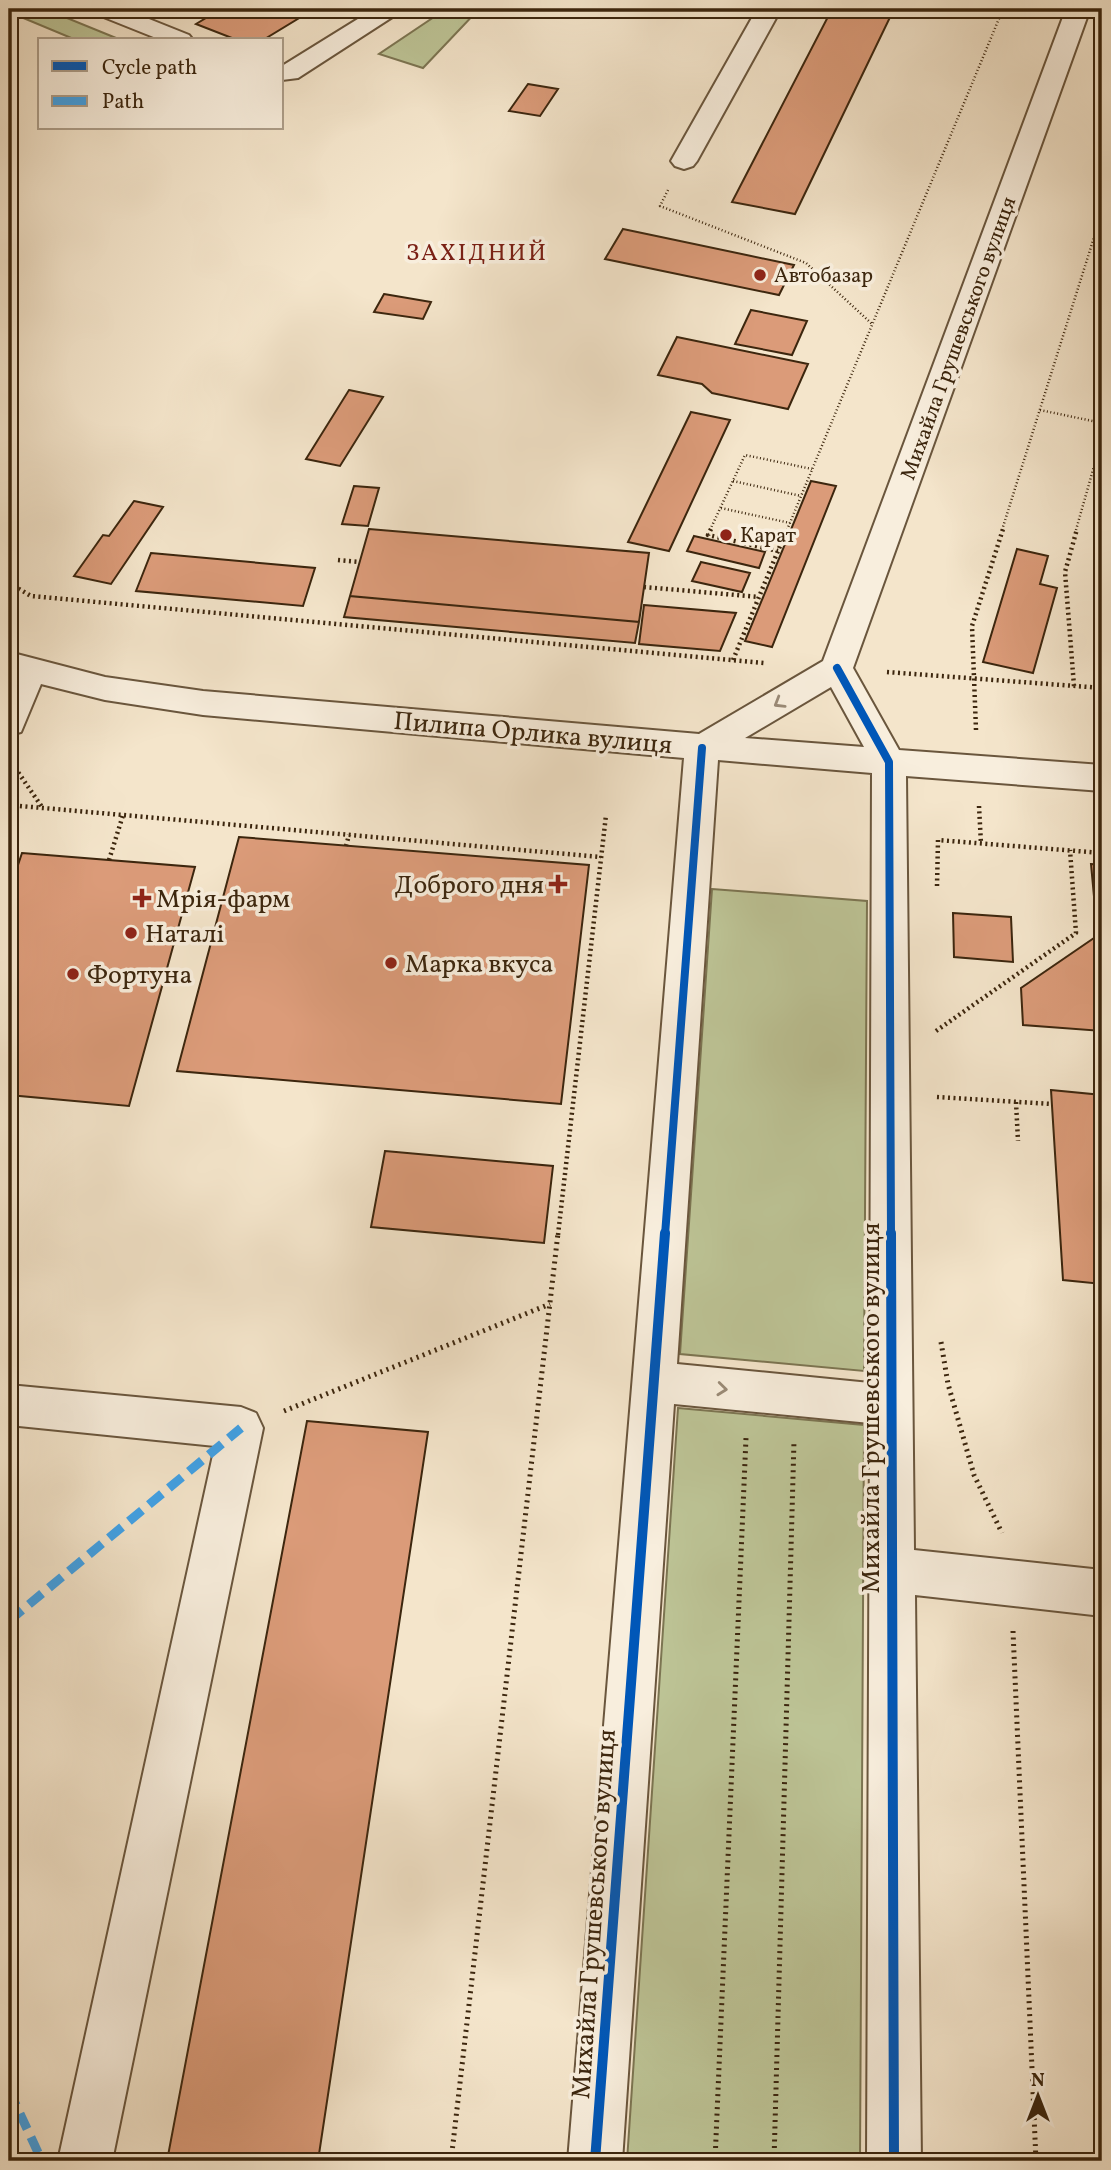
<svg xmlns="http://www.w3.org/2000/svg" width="1111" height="2170" font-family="Vollkorn,serif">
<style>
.green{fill:#bdc496;stroke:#7c7552;stroke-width:2}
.building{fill:#db9b79;stroke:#3c260e;stroke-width:2}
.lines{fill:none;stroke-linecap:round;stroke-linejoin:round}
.minor-casing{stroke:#6a563d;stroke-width:4}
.path-far2{stroke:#3c260e;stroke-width:2.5;stroke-dasharray:1 2.5;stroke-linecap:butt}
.path-far1{stroke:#3c260e;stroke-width:4.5;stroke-dasharray:2 3.5;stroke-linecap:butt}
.path{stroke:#3c260e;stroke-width:5;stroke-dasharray:2 4.5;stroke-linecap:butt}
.minor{fill:#f8eedd;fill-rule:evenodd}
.quiet{stroke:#3fa2e9;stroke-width:9;stroke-dasharray:17 9;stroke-linecap:butt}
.cycleway-far1-casing{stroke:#f8eedd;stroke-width:12}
.cycleway-casing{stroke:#f8eedd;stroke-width:15}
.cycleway-far1{stroke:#0057b8;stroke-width:8}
.cycleway{stroke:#0057b8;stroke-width:10}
.oneway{stroke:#9a8a76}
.poi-dot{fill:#8f2418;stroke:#f8eedd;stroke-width:2.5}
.labels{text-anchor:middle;stroke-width:7;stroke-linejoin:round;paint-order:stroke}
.far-poi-label{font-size:21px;fill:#3c260e;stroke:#f8eedd;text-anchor:start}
.far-street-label{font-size:21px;fill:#3c260e;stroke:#f8eedd}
.far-quarter-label{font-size:24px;letter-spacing:2px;fill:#7a1f14;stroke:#f8eedd}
.street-label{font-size:26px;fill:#3c260e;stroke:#f8eedd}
.poi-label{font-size:26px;fill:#3c260e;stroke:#f8eedd;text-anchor:start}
</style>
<rect width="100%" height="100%" fill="#f4e5cb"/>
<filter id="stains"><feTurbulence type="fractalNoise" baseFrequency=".00286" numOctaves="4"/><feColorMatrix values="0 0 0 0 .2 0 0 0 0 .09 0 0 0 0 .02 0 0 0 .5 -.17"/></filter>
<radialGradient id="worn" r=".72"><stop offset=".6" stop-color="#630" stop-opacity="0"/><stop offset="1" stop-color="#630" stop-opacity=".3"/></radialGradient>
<path class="green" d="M9,9H45L121,40H76L9,12Z
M446,9H479L423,68L379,54Z
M712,889L867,901L864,1371L680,1354Z
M678,1408L864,1425L860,2161H627Z"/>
<path class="building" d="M221,9H314L263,40H237L196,24Z
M832,9H894L795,214L732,202Z
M528,84L558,89L540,116L509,111Z
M623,229L794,265L779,295L605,259Z
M384,294L431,302L423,319L374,312Z
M751,310L807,321L792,355L735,344Z
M677,337L808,364L788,409L712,393L702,384L658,375Z
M349,390L383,397L340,466L306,459Z
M691,412L730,420L669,551L628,542Z
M811,481L836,486L772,647L745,641Z
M354,486L379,488L368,526L342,524Z
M134,501L163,507L111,584L74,576L103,535L109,536Z
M369,529L649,553L639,622L350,596Z
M694,536L765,552L759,568L687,551Z
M1017,549L1048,556L1040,584L1057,588L1033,673L983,662Z
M151,553L315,568L303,606L136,591Z
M701,562L750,573L742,592L692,581Z
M350,596L639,622L635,643L344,617Z
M644,605L736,613L720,651L639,644Z
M239,837L589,865L561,1104L177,1071Z
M22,853L195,867L129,1106L9,1095V892Z
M1091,864L1102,865V908L1095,907Z
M953,913L1011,917L1013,962L954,957Z
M1094,938L1102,939V1031L1023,1025L1021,988Z
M1051,1090L1102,1095V1284L1063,1280Z
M385,1151L553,1166L544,1243L371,1227Z
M307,1421L428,1432L318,2161H167Z"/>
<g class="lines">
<g class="minor-casing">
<path id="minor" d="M92,9H124L189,35L193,40H161L96,14Z
M374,9H401L397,14L298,78L282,80V66Z
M757,9H781L697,161L693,166L684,169L675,166L671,161Z
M1066,9H1090L853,668L899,750L1102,765V791L906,776L914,1550L1102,1570V1616L915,1595L921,2161H867L870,1423L674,1404L622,2161H568L684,758L203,715L105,700L41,684L21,732L9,735V682L12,675H9V652L105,677L203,691L699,734L823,661ZM831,687L864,747L745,738ZM718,760L872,773L870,1383L677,1364Z
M9,1385L241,1407L256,1413L263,1428L112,2161H58L215,1446L9,1425Z"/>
</g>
<path class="path-far2" d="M668,190L660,206L806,263L872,324
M1040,410L1102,423
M1096,465L1102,472
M733,481L801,496
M721,508L790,523
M710,530L745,455L812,469
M787,530L1003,9
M1002,530L1102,212
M1076,530L1102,438"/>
<path class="path-far1" d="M711,529L708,535L778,551
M338,560L360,562
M9,583L31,596L764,663
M644,587L759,597
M733,660L787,529
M887,672L1102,688
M1074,686L1065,572L1077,529
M976,730L972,626L1003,529
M9,759L42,807
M9,805L601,857
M979,806L981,844
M346,846L349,835
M109,860L123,815
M937,886L938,840L1102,853
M936,1031L1076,933L1070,850
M937,1097L1052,1104
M1016,1102L1018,1141
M558,1235L606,815"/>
<path class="path" d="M941,1342L948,1384L974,1475L1002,1533
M284,1411L550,1304
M1013,1631L1036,2161
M451,2161L558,1233
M715,2161L746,1438
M774,2161L794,1441"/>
<use href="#minor" class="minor"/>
<path class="quiet" d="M9,1621L241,1428
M9,2090L42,2161"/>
<g class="cycleway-far1-casing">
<path id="cycleway-far1" d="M837,668L889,762L891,1235
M665,1235L702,748"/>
</g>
<g class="cycleway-casing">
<path id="cycleway" d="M891,1233L894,2161
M595,2161L665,1233"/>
</g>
<use href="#cycleway-far1" class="cycleway-far1"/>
<use href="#cycleway" class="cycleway"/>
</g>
<defs><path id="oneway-chevron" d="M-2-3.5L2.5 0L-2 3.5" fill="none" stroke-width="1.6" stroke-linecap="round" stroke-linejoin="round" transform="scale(1.75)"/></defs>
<g class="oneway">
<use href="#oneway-chevron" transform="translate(779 703) rotate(149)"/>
<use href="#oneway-chevron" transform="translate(722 1389) rotate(6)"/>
</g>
<g class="poi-dot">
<circle cx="760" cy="275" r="7"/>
<circle cx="726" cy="535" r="7"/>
<path d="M554.5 873.5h7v7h7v7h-7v7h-7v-7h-7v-7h7z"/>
<path d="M138.5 887.5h7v7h7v7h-7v7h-7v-7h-7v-7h7z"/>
<circle cx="131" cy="933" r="7"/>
<circle cx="391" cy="963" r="7"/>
<circle cx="73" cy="974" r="7"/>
</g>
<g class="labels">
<g class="far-poi-label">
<text x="774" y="282">Автобазар</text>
<text x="740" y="542">Карат</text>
</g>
<g class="far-street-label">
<text transform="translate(958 338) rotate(-70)" y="7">Михайла Грушевського вулиця</text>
</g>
<g class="far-quarter-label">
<text x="477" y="260">ЗАХІДНИЙ</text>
</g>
<g class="street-label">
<text transform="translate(533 732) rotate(5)" y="9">Пилипа Орлика вулиця</text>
<text transform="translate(870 1408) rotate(-90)" y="9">Михайла Грушевського вулиця</text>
<text transform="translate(593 1914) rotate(-86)" y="9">Михайла Грушевського вулиця</text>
</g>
<g class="poi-label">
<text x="544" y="893" text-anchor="end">Доброго дня</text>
<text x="156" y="907">Мрія-фарм</text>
<text x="145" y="942">Наталі</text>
<text x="405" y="972">Марка вкуса</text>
<text x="87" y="983">Фортуна</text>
</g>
</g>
<rect width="1111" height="2170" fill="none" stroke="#f4e5cb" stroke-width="35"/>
<rect x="10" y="10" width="1090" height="2149" fill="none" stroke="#3c260e" stroke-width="3.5"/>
<rect x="18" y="18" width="1076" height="2135" fill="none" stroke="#3c260e" stroke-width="2"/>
<rect x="38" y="38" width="245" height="91" fill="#f8eedd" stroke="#ad9e8a" stroke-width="2"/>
<rect x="52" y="61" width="35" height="10" fill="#0057b8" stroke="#ad9e8a" stroke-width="2"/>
<text x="102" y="74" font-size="21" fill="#3c260e">Cycle path</text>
<rect x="52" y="96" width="35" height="10" fill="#3fa2e9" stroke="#ad9e8a" stroke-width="2"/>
<text x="102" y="108" font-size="21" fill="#3c260e">Path</text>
<g transform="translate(1038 2096)" stroke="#f8eedd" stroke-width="5" paint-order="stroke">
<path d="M0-5L12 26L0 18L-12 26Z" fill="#3c260e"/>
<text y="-10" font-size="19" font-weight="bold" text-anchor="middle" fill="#3c260e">N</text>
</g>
<rect width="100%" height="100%" filter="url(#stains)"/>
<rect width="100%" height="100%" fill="url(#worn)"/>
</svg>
